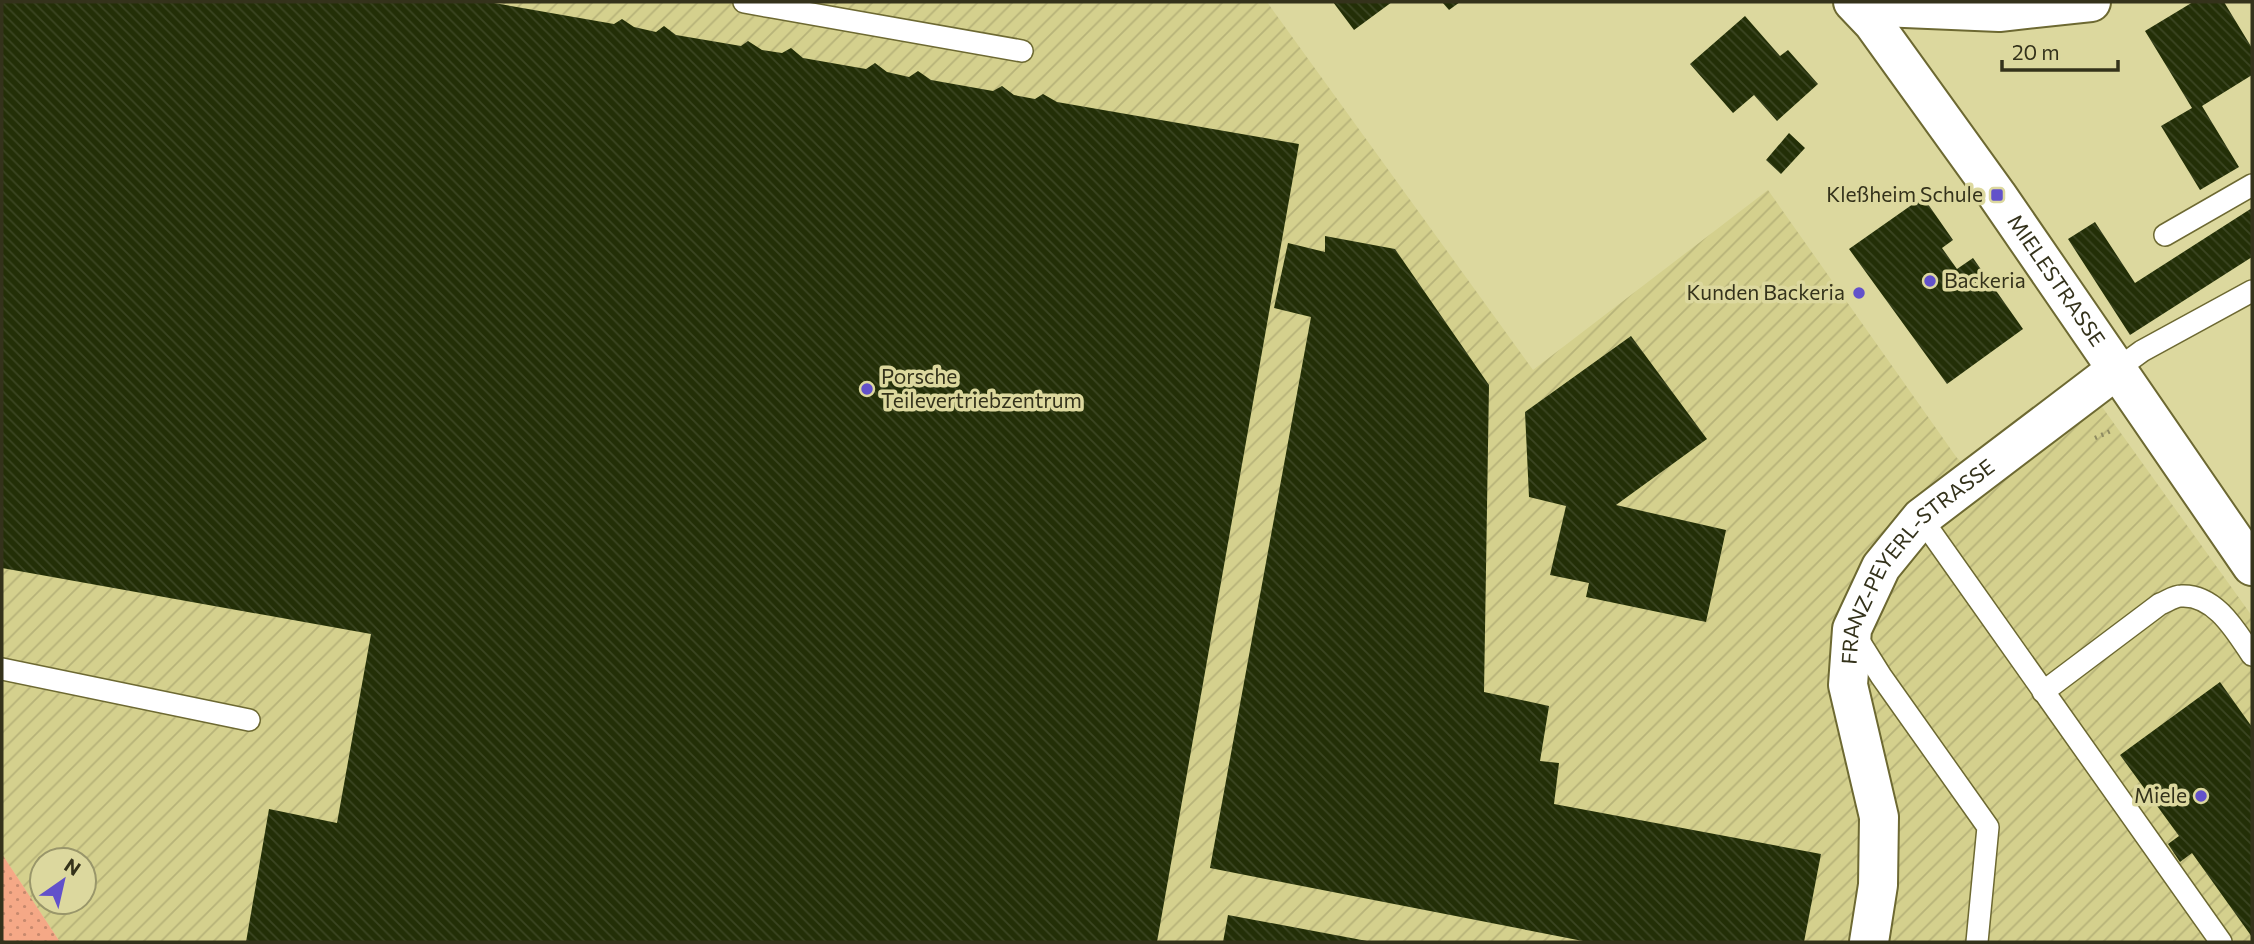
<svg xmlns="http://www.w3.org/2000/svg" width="2254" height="944" font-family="Commissioner,sans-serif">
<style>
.industrial{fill:url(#industrial-furrows);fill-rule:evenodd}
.grass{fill:url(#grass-dots)}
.building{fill:url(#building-back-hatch)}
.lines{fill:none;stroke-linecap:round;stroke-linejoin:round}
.service-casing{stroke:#6d6932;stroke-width:24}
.minor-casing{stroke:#6d6932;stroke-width:42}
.tertiary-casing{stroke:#6d6932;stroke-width:42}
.path{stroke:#8e8b61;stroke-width:4.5;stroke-dasharray:2 5;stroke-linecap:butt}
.service{stroke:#fff;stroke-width:21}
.minor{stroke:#fff;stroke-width:38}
.tertiary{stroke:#fff;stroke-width:38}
.poi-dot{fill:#6251ca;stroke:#dcd89e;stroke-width:2.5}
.labels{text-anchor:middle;stroke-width:7;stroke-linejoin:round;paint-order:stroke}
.poi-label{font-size:21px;fill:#34321b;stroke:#dcd89e;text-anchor:end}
.street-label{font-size:21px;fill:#34321b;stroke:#dcd89e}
</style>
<defs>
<pattern id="industrial-furrows" width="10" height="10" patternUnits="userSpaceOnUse" patternTransform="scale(1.75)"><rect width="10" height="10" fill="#d4d08d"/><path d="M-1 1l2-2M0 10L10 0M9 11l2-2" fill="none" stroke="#b7b379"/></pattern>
<pattern id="grass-dots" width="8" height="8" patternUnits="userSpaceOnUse" patternTransform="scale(1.75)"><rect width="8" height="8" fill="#f5a886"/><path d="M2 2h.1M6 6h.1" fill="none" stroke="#c7896d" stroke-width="1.8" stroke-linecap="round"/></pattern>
<pattern id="building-back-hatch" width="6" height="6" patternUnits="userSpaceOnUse" patternTransform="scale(1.75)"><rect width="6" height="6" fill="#232f07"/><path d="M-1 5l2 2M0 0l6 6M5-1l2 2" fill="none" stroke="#3b4522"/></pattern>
</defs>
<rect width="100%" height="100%" fill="#dcd89e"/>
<path class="industrial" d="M2,2H1267L1533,370L1768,190L1957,458L1985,485L2100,404L2252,616V942H60L2,854ZM42,860H84V902H42Z"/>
<path class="grass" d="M2,854L60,942H2Z"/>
<path class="building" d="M2,2H488L614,24L622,19L634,27L656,32L664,26L676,35L741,46L748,41L762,50L782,53L791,48L803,58L866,69L875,63L887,72L909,77L918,71L931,80L993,91L1002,86L1014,95L1035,99L1043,94L1057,102L1299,144L1157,942H246L269,809L337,823L371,634L2,568Z
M1333,2H1392L1354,30Z
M1442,2H1460L1449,10Z
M2193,2H2224L2252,48V75L2202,106L2239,167L2200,190L2161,126L2192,108L2145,31Z
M1745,16L1780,56L1788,50L1818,84L1777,121L1754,95L1733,113L1690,64Z
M1789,133L1805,148L1781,174L1766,160Z
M1923,197L1953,240L1942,248L1957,269L1973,258L2023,329L1947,384L1849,249Z
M2252,208V257L2130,335L2068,239L2095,222L2135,283Z
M1325,236L1395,249L1489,385L1484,692L1549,706L1540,761L1559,763L1554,804L1821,854L1804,942H1588L1210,868L1311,317L1274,308L1288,243L1325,252Z
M1631,336L1707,439L1616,505L1726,530L1706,622L1586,597L1589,583L1550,575L1566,506L1529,497L1525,412Z
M2220,682L2252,727V937L2192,853L2180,862L2168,844L2179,836L2120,755Z
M1228,915L1367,941V942H1223Z"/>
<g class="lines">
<g class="service-casing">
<path id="service" d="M744,2L772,7L773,2
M772,7L1022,51
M2165,235L2252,185
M2116,370L2142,351L2252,291
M1921,518L2221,942
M1854,633L1881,676L1988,827L1977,942
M2,669L249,720
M2043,692L2160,604C2166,602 2174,596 2181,596C2215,594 2236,631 2252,655"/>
</g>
<g class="minor-casing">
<g id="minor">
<path d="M1858,6L1999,12L2091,2"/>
<path id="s1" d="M1869,942L1878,885L1879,817L1848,685L1852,629L1881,567L1921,518L2116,370"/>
</g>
</g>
<g class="tertiary-casing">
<g id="tertiary">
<path id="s2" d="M1853,2L1873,23L1997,195L2252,566"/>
</g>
</g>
<path class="path" d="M2095,438L2113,430"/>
<use href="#service" class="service"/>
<use href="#minor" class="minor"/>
<use href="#tertiary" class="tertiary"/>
</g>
<g class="poi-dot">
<rect x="1990" y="188" width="14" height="14" rx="3.5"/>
<circle cx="1930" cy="281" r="7"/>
<circle cx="1859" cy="293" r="7"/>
<circle cx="867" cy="389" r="7"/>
<circle cx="2201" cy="796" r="7"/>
</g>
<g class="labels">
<g class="poi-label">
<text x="1983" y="202">Kleßheim Schule</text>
<text x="1944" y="288" text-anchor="start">Backeria</text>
<text x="1845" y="300">Kunden Backeria</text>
<text x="881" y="384" text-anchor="start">Porsche<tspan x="881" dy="24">Teilevertriebzentrum</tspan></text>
<text x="2187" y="803">Miele</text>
</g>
<g class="street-label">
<text dy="7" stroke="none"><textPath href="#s2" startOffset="345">MIELESTRASSE</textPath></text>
<text dy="7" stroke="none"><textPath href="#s1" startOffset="410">FRANZ-PEYERL-STRASSE</textPath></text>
</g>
</g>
<rect width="2254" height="944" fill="none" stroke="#34321b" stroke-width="7"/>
<g transform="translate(63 881) rotate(34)"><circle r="33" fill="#dcd89e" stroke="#99966a" stroke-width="2"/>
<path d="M0-5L12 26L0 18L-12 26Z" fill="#6251ca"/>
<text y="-10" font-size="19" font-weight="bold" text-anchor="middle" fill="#34321b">N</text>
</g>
<path d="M2002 60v10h116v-10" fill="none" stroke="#34321b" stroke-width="3.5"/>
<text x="2012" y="60" font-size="21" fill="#34321b" stroke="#dcd89e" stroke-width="5" paint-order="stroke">20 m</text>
</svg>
